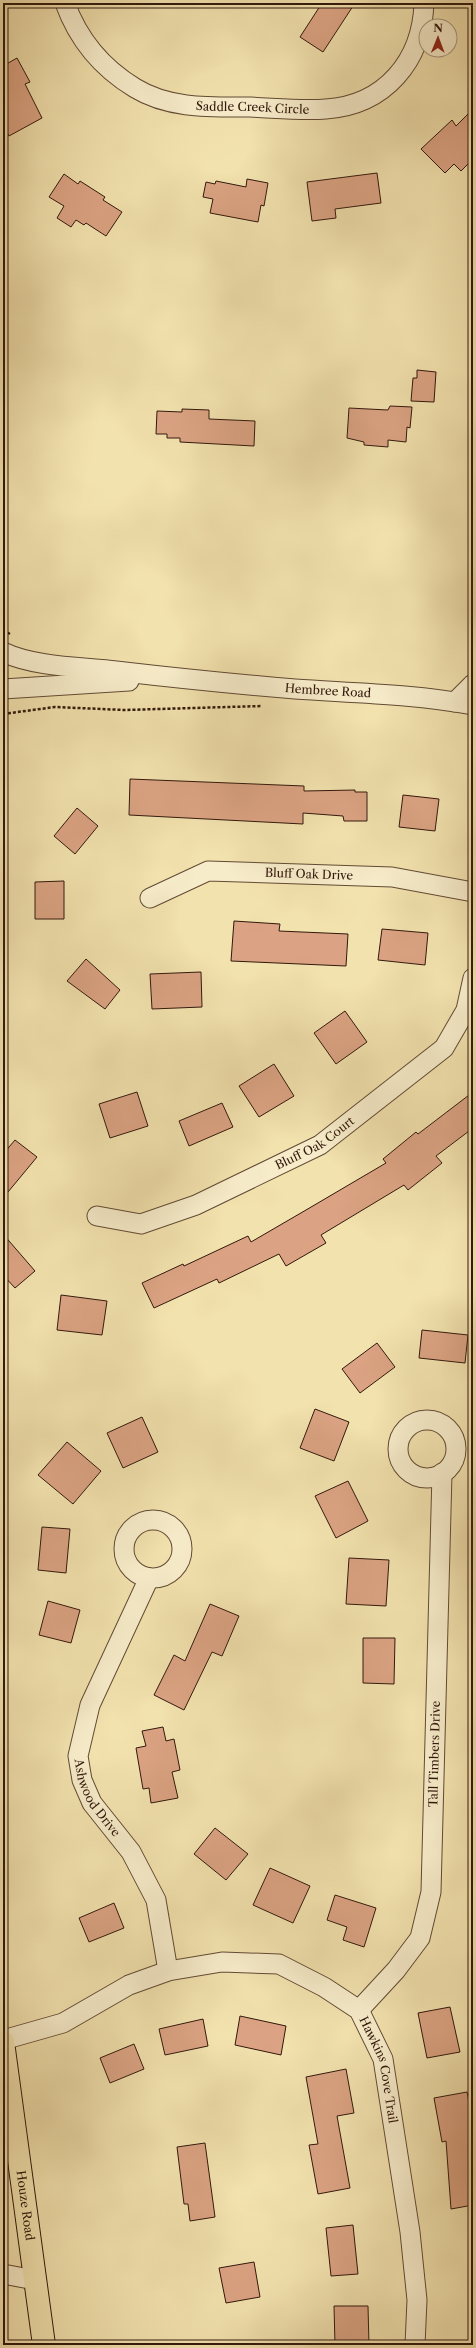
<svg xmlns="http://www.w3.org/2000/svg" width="476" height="2348" font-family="'Libre Caslon Text',serif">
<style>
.building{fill:#dba383;stroke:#32180c}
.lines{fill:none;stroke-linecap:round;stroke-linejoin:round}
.minor-casing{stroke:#624a34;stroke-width:21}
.major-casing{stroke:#32180c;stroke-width:24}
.path{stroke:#32180c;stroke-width:2.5;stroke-dasharray:3 2;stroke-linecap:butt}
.minor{stroke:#f7ecca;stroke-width:19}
.major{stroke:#f2e2ae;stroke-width:22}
.labels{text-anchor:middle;stroke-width:4;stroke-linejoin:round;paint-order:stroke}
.street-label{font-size:12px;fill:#32180c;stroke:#f7ecca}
</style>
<rect width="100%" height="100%" fill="#f2e2ae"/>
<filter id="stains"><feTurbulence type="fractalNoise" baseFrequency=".005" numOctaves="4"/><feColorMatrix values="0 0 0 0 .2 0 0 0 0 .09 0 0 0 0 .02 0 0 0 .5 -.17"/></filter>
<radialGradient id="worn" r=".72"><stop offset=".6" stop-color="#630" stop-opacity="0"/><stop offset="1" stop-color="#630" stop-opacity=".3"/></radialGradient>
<path class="building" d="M322,3H355L323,52L300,37Z
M17,58L30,82L25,84L42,118L9,136L3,125V66Z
M473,109V159L461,171L454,164L445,173L421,149L452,120L456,126Z
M377,173L381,203L335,209L336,218L312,221L307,182Z
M64,174L78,184L80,181L105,197L103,200L122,212L106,236L86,223L84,225L76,220L71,227L57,218L64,206L49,197Z
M247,179L268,183L264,206L261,205L258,222L210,213L213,199L203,197L206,182L215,184L216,181L246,187Z
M417,370L436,372L434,402L411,401L413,378H417Z
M390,406L412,407L410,428L407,427L406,442L388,440V447L364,445V442L347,438L349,408L388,410Z
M182,409L209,410V419L255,421L254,446L180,442V438H167V434H156L157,411L182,412Z
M130,779L304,786V791L355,790V792H367V821H344L343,816L303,813V824L129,815Z
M403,795L439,799L435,831L399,827Z
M77,808L98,826L75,854L54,836Z
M64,881V919H35V882Z
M234,921L280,924L279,931L348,934L346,966L231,961Z
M382,929L428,933L425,965L378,960Z
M86,959L120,990L105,1009L67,981Z
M201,972L202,1007L152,1009L150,974Z
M345,1011L367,1042L336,1064L314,1033Z
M274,1064L294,1096L259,1117L239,1086Z
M137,1092L148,1126L110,1138L99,1104Z
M473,1092V1128L436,1156L442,1163L408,1190L404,1185L321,1235L326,1243L286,1266L279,1254L219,1283L217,1279L154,1308L142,1283L183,1264L184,1266L248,1236L251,1242L306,1210L386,1163L383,1159L416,1132L418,1134Z
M222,1103L233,1127L189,1146L179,1121Z
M15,1140L37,1157L3,1198V1154Z
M3,1234L35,1271L15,1288L3,1275Z
M61,1295L107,1301L102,1335L57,1330Z
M422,1330L468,1335L465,1363L419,1358Z
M377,1343L395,1367L360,1393L342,1369Z
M315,1409L349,1422L334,1461L300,1448Z
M142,1417L158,1452L123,1468L107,1433Z
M67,1442L101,1471L73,1504L38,1475Z
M348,1481L368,1521L336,1538L315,1496Z
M42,1527L70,1529L66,1573L38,1570Z
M349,1558L389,1560L386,1606L346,1604Z
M48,1601L80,1610L71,1643L39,1635Z
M210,1604L239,1616L222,1656L212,1652L184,1710L154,1695L174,1655L185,1661Z
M363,1638H395L394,1684L363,1683Z
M163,1727L166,1741L174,1739L180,1770L172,1772L178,1798L151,1803L149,1788L143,1789L136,1748L146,1746L142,1731Z
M215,1828L248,1854L226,1880L194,1854Z
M270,1868L310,1886L293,1923L253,1905Z
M335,1895L376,1908L364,1947L343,1940L347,1927L327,1920Z
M114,1903L124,1928L89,1942L79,1918Z
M450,2007L460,2052L427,2058L418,2013Z
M240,2016L286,2026L281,2055L235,2045Z
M203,2019L208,2046L165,2055L159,2029Z
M134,2044L144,2069L110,2083L100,2058Z
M346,2069L354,2113L337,2116L350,2188L318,2194L309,2145L318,2144L306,2077Z
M467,2092L473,2123V2205L451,2209L446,2141L442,2142L434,2098Z
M205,2143L215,2217L190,2221L188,2204H184L177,2147Z
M353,2225L358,2274L331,2276L326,2228Z
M254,2262L260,2297L226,2303L219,2268Z
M334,2306H368L369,2345H335Z"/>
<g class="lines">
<g class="minor-casing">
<g id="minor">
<path id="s1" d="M65,3C78,39 102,68 135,88C169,109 211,107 250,107C275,108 301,111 326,109C385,105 422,61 424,3"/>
<path id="s2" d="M3,652C34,667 82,667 116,671C176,678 235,684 295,689C355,693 414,694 473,705"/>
<path d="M3,689L129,681"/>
<path d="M455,702L473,684"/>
<path id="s3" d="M150,898L208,871L392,877L473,892"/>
<path id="s4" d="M97,1216L141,1224L196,1205L320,1145L444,1048L466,1010L473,978"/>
<circle cx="427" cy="1449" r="29"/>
<circle cx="153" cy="1549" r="29"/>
<path id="s5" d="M149,1578L90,1705L78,1756L82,1780L92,1803L131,1852L156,1900L168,1971"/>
<path id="s6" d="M359,2010L396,1970L420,1938L431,1892L442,1473"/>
<path id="s7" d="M3,2040L63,2023L129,1985L168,1971L222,1962L279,1964L324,1987L359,2010L383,2059L410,2232L417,2300L415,2345"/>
<path d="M3,2274L35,2280"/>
</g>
</g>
<g class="major-casing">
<g id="major">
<path id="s8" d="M3,2042L44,2345"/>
</g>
</g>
<path class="path" d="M3,630L10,634
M3,714L55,707L125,710L262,706"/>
<use href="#minor" class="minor"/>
<use href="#major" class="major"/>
</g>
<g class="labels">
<g class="street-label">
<text dy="4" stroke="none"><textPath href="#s1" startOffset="233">Saddle Creek Circle</textPath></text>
<text dy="4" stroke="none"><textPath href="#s2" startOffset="328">Hembree Road</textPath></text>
<text dy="4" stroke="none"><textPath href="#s3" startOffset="165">Bluff Oak Drive</textPath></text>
<text dy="4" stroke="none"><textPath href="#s4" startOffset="237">Bluff Oak Court</textPath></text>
<text dy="4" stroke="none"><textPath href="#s6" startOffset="280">Tall Timbers Drive</textPath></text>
<text dy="4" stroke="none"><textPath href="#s5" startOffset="239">Ashwood Drive</textPath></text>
<text dy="4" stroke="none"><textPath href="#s7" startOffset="448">Hawkins Cove Trail</textPath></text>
<text dy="4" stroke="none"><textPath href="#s8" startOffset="165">Houze Road</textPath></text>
</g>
</g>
<rect width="476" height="2348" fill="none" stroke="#f2e2ae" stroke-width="16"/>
<rect x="4" y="4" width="468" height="2340" fill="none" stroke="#32180c" stroke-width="2"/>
<rect x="8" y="8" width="460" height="2332" fill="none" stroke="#32180c"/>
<g transform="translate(438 38) rotate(1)"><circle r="19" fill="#f7ecca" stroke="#a8977e"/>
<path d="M0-3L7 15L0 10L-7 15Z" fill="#8f2418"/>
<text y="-6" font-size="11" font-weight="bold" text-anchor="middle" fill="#32180c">N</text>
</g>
<rect width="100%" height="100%" filter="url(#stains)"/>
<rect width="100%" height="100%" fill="url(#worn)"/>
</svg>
